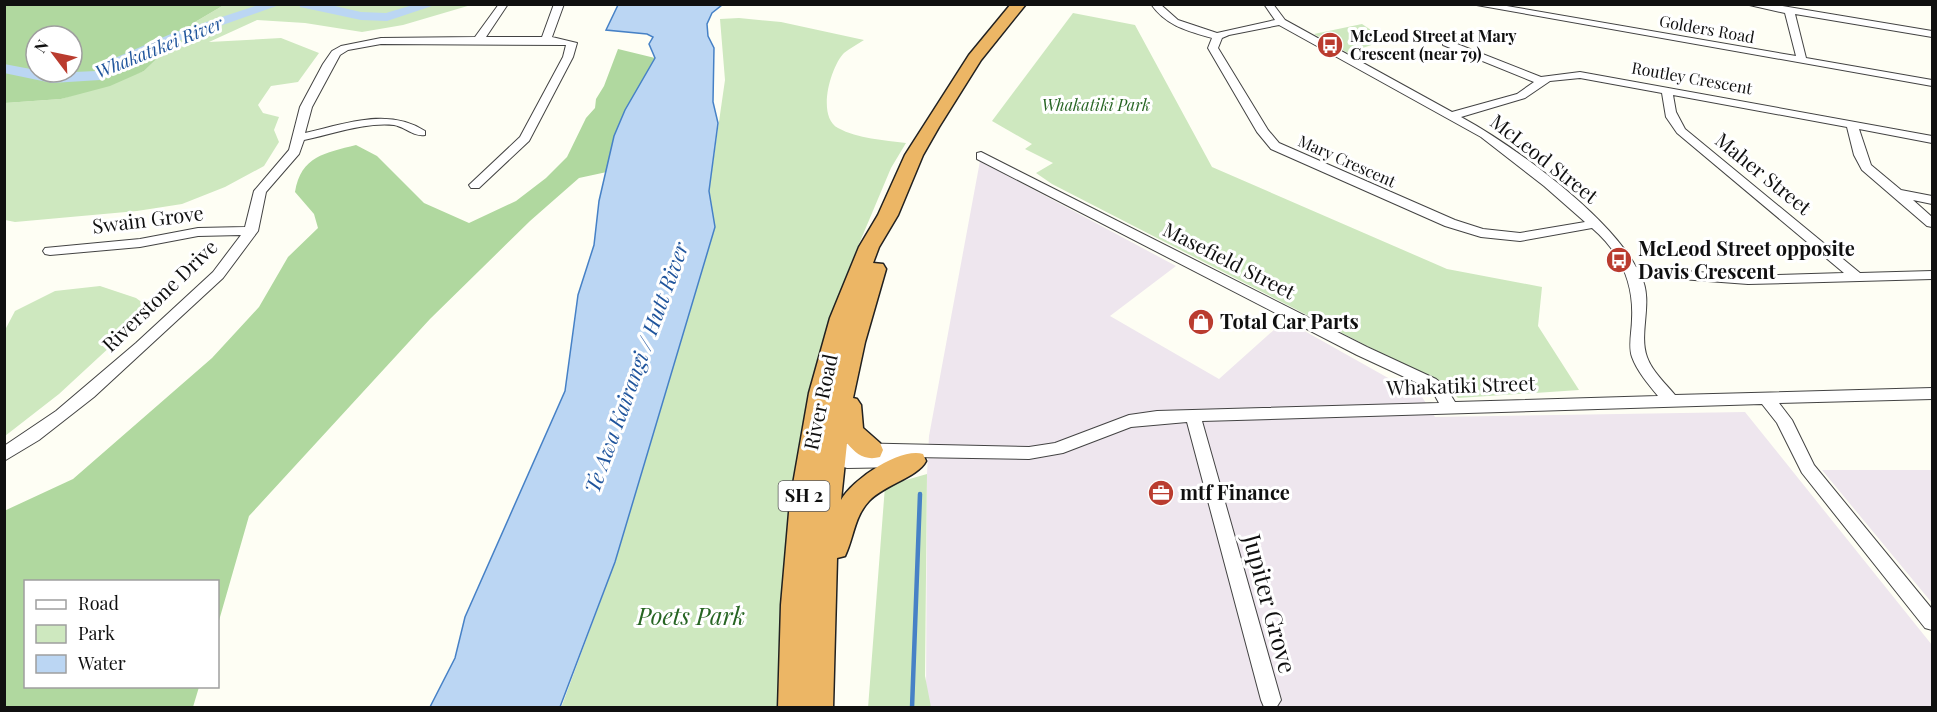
<svg xmlns="http://www.w3.org/2000/svg" width="1937" height="712" font-family="'Playfair Display',serif">
<style>
.industrial{fill:#eee6ee}
.green{fill:#cee8bf}
.forest{fill:#b0d89f;fill-rule:evenodd}
.water{fill:#bbd6f3;stroke:#4681c6;stroke-width:1.5}
.lines{fill:none;stroke-linecap:round;stroke-linejoin:round}
.stream{stroke:#4681c6;stroke-width:4.5}
.river{fill:#bbd6f3;fill-rule:evenodd}
.minor-casing{stroke:#434343;stroke-width:2}
.highway-casing{stroke:#212121;stroke-width:3}
.minor{fill:#fff;fill-rule:evenodd}
.highway{fill:#ecb665;fill-rule:evenodd}
.labels{text-anchor:middle;stroke-width:6;stroke-linejoin:round;paint-order:stroke}
.far-street-label{font-size:16px;fill:#101010;stroke:#fff}
.far-poi-label{font-size:16px;font-weight:bold;fill:#101010;stroke:#fff;text-anchor:start}
.far-park-label{font-size:16px;font-style:italic;fill:#276523;stroke:#fff}
.far-water-label{font-size:18px;font-style:italic;fill:#1f549c;stroke:#fff}
.shield{fill:#fff;stroke:#585858;stroke-width:1.5}
.shield-label{font-size:18px;font-weight:bold;fill:#101010}
.street-label{font-size:20px;fill:#101010;stroke:#fff}
.poi-label{font-size:20px;font-weight:bold;fill:#101010;stroke:#fff;text-anchor:start}
.water-label{font-size:21px;font-style:italic;fill:#1f549c;stroke:#fff}
.near-street-label{font-size:24px;fill:#101010;stroke:#fff}
.near-park-label{font-size:24px;font-style:italic;fill:#276523;stroke:#fff}
</style>
<rect width="100%" height="100%" fill="#fefef4"/>
<path class="industrial" d="M980,161L1176,266L1110,316L1219,379L1285,320L1422,397L1435,417L1745,412L1932,645V707L926,708L927,474L929,436Z
M1822,470H1932V603Z"/>
<path class="green" d="M224,5H471L403,25L362,32L305,23L257,20L209,42L281,38L319,53L298,82L271,86L258,105L263,113L279,117L274,130L279,142L264,166L225,187L182,204L137,211L15,222L5,220V103L61,99L144,71L195,22Z
M1073,13L1135,25L1212,167L1447,269L1542,287L1538,326L1579,390L1458,398L1447,387L1052,184L1036,173L1053,163L1025,149L1032,144L992,121Z
M739,18L781,22L864,40C858,44 850,48 844,53C831,66 816,116 838,128C858,139 884,140 906,143L891,168L851,263L830,327L782,707L561,708L615,562L715,227L709,191L725,80L720,19Z
M1362,24L1386,40L1348,53L1314,34Z
M100,286L136,298L151,309L59,394L5,436V330L15,311L55,291Z
M927,474L925,676L931,707L868,708L885,486Z"/>
<path class="forest" d="M5,4H224V5L195,22L144,71L110,86L61,99L5,103ZM36,36H72V72H36Z
M618,49L655,58L639,86L616,170L579,178L530,221L430,319L249,516L218,624V582H26V686L199,687L193,707H5L4,511L73,479L212,358L259,307L288,257L318,228L314,214L295,192C301,156 325,153 356,145L377,156L424,203L469,223L516,201L546,178L567,157L586,118L595,108L596,99L604,86Z"/>
<path class="water" d="M618,5H722L712,13L707,24L708,36L714,48L713,102L718,123L709,191L715,227L615,562L560,707H430L455,658L465,617L565,391L578,295L594,245L599,201L614,136L625,110L655,58L649,44L653,37L647,34L606,30Z"/>
<g class="lines">
<path class="stream" d="M912,708L920,494"/>
<path class="river" d="M261,4H282L183,39L118,67L105,78L100,80L52,83L4,73V64L52,73L96,71L108,61L173,33Z
M299,4H326L361,12L386,13L416,4H438L387,21L361,20L300,7Z"/>
<g class="minor-casing">
<path id="minor" d="M499,4H508L486,37H542L554,4H564L552,37L577,43L573,57L529,141L479,188H471L469,185L520,137L563,57L566,45L381,44L348,50L340,55L312,107L305,133C345,124 388,107 425,131V135C414,137 405,127 394,125C364,122 333,134 304,140L299,154L266,192L258,231L223,278L94,397L39,440L4,461V446L56,411L136,343L213,272L241,235L198,236L140,247L50,255L45,254L43,251L45,248L140,239L198,228L245,227L254,191L289,150L300,107L323,64L332,51L341,46L381,38L475,37Z
M1151,4H1160L1178,20L1217,33L1275,20L1264,4H1273L1285,20L1452,112L1517,94L1534,82L1443,45V41L1447,40L1541,77L1580,72L1932,136V143L1859,129L1871,165L1901,190L1932,196V204L1913,200L1932,217V227L1927,226L1862,170L1854,155L1847,127L1673,95L1676,112L1685,129L1860,273L1932,271V279L1748,284L1641,276C1654,302 1638,332 1647,357C1652,371 1665,383 1675,395L1932,388V399L1779,403L1792,420L1814,465L1932,609V630L1925,628L1802,473L1777,423L1762,404L1202,421L1281,700L1276,708L1264,707L1261,700L1187,422L1131,427L1063,453L1029,459L912,457L914,461L912,465L906,467L847,468L827,462L825,458L827,454L848,443L1029,447L1055,443L1129,415L1157,411L1439,403L1434,394L1426,387L1357,355L977,159V153L981,152L1367,347L1436,379L1445,386L1455,402L1658,396C1648,384 1637,371 1632,357C1628,346 1632,331 1632,319C1634,283 1620,252 1592,228L1520,241L1481,237L1445,226L1271,149L1257,132L1208,48L1212,38C1188,31 1166,26 1151,4ZM1279,25L1481,137L1544,186L1585,222L1520,233L1483,229L1455,220L1279,143L1268,130L1218,48L1222,38L1229,35ZM1580,78L1662,93L1666,117L1677,133L1844,273L1748,276L1636,267C1607,214 1514,146 1461,117L1525,98L1550,81Z
M1471,4H1495L1796,56L1785,13L1745,4H1770L1932,31V37L1795,14L1806,58L1932,80V86Z"/>
</g>
<g class="highway-casing">
<path id="highway" d="M1011,4H1026L981,60L939,127L923,155L898,215L879,247L873,263L883,264L886,269L865,342L853,398L857,399L861,405L863,428L880,443L883,450L880,457C865,461 856,454 847,443L841,500C852,480 900,447 923,454L926,461C918,477 884,485 869,501C854,517 854,537 845,556L837,558L833,708H778L781,605L790,501L809,393L830,318L859,247L878,215L905,155L969,55Z"/>
</g>
<use href="#minor" class="minor"/>
<use href="#highway" class="highway"/>
</g>
<defs>
<g id="bus-disc" transform="scale(1.35)"><circle r="9.5" fill="#ba3c2f" stroke="#fff"/><path d="M-5-6H5V4H4V6H2V4H-2V6H-4V4H-5ZM-3.5-4V0h7V-4ZM-3.5 1.2v1.5H-2V1.2ZM2 1.2v1.5H3.5V1.2Z" fill="#fff"/></g>
<g id="shop-disc" transform="scale(1.35)"><circle r="9.5" fill="#ba3c2f" stroke="#fff"/><path d="M-5-2.5h2.3a2.7 3.5 0 0 1 5.4 0H5L5.5 6h-11ZM-1.5-2.5h3a1.5 2.3 0 0 0-3 0Z" fill="#fff"/></g>
<g id="office-disc" transform="scale(1.35)"><circle r="9.5" fill="#ba3c2f" stroke="#fff"/><path d="M-6-3h4V-5.5h4V-3h4V5H-6ZM-1-4.5V-3h2v-1.5ZM-6 0V1H6V0Z" fill="#fff"/></g>
</defs>
<g fill-rule="evenodd">
<use href="#bus-disc" x="1330" y="45"/>
<use href="#bus-disc" x="1619" y="260"/>
<use href="#shop-disc" x="1201" y="322"/>
<use href="#office-disc" x="1161" y="493"/>
</g>
<g class="labels">
<g class="far-street-label">
<text transform="translate(1707 29) rotate(10)" y="6">Golders Road</text>
<text transform="translate(1692 78) rotate(10)" y="6">Routley Crescent</text>
<text transform="translate(1347 161) rotate(24)" y="6">Mary Crescent</text>
</g>
<g class="far-poi-label">
<text x="1350" y="42">McLeod Street at Mary<tspan x="1350" dy="18">Crescent (near 79)</tspan></text>
</g>
<g class="far-park-label">
<text x="1096" y="111">Whakatiki Park</text>
</g>
<g class="far-water-label">
<text transform="translate(159 48) rotate(-22)" y="6">Whakatīkei River</text>
</g>
<rect class="shield" x="778.5" y="481" width="51" height="30" rx="4.5"/>
<g class="shield-label">
<text x="804" y="502">SH 2</text>
</g>
<g class="street-label">
<text transform="translate(1544 159) rotate(38)" y="7">McLeod Street</text>
<text transform="translate(1763 174) rotate(39)" y="7">Maher Street</text>
<text transform="translate(148 220) rotate(-7)" y="7">Swain Grove</text>
<text transform="translate(1229 261) rotate(27)" y="7">Masefield Street</text>
<text transform="translate(160 296) rotate(-44)" y="7">Riverstone Drive</text>
<text transform="translate(1461 386) rotate(-2)" y="7">Whakatiki Street</text>
<text transform="translate(821 402) rotate(-78)" y="7">River Road</text>
</g>
<g class="poi-label">
<text x="1638" y="256">McLeod Street opposite<tspan x="1638" dy="23">Davis Crescent</tspan></text>
<text x="1220" y="329">Total Car Parts</text>
<text x="1180" y="500">mtf Finance</text>
</g>
<g class="water-label">
<text transform="translate(637 368) rotate(-70)" y="7">Te Awa Kairangi / Hutt River</text>
</g>
<g class="near-street-label">
<text transform="translate(1269 604) rotate(75)" y="8">Jupiter Grove</text>
</g>
<g class="near-park-label">
<text x="691" y="625">Poets Park</text>
</g>
</g>
<rect width="1937" height="712" fill="none" stroke="#101010" stroke-width="12"/>
<rect x="24" y="580" width="195" height="108" fill="#ffffff" stroke="#9f9f9f" stroke-width="1.5"/>
<rect x="36" y="600" width="30" height="9" fill="#ffffff" stroke="#9f9f9f" stroke-width="1.5"/>
<text x="78" y="610" font-size="18" fill="#101010">Road</text>
<rect x="36" y="625" width="30" height="18" fill="#cee8bf" stroke="#9f9f9f" stroke-width="1.5"/>
<text x="78" y="640" font-size="18" fill="#101010">Park</text>
<rect x="36" y="655" width="30" height="18" fill="#bbd6f3" stroke="#9f9f9f" stroke-width="1.5"/>
<text x="78" y="670" font-size="18" fill="#101010">Water</text>
<g transform="translate(54 54) rotate(302)"><circle r="28" fill="#ffffff" stroke="#9f9f9f" stroke-width="1.5"/>
<path d="M0-4.5L10 22L0 15L-10 22Z" fill="#ba3c2f"/>
<text y="-9" font-size="16" font-weight="bold" text-anchor="middle" fill="#101010">N</text>
</g>
</svg>
